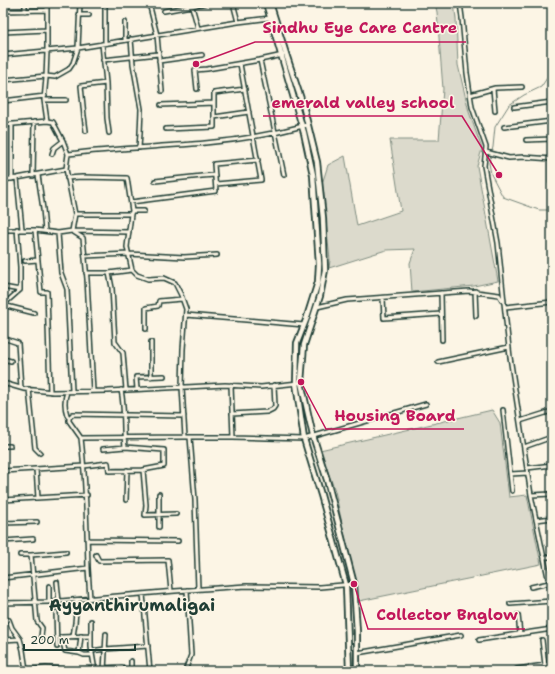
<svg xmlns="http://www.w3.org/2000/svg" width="555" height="674" font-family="'Shantell Sans',sans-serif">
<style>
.green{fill:#dcdacc;stroke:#7e8c80}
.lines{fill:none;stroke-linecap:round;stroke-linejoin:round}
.stream{stroke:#758479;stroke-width:1}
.minor-casing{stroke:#1f3d34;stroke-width:6}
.primary-casing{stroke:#1f3d34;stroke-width:8}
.minor{stroke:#fcf5e5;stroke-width:3}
.primary{stroke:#fcf5e5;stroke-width:4.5}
.labels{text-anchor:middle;stroke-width:3;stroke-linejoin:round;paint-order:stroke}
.quarter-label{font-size:17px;font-weight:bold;fill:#1f3d34;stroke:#fcf5e5}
.leader{fill:none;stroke:#c2185b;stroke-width:1.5}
.callout-dot{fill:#c2185b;stroke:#fcf5e5;stroke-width:1.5}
.callout-label{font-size:16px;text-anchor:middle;font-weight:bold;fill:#c2185b;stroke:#fcf5e5;stroke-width:3;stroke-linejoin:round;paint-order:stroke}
</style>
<rect width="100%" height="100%" fill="#fcf5e5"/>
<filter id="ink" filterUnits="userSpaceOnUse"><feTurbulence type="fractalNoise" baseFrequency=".025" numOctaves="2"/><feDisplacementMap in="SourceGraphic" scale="8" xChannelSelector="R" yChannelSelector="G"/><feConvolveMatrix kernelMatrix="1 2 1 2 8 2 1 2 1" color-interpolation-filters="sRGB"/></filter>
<g filter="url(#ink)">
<path class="green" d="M435,3H454L456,19L458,65L469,112L482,149L477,166L498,281L474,286L412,292L410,263L415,249L386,250L329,268L330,260L322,184L328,165L345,156L357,226L401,211L390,140H439L443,89L437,12Z
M492,410L500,423L509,497L527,495L541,564L359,601L335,491L320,450Z"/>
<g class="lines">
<path class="stream" d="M552,54L549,75L541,87L524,95L509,105L495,127L493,147L489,163L491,174L503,197L539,210H552"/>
<g class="minor-casing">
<path id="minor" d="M4,3L5,11
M25,3V11
M105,3V43
M149,3L157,35L162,91
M191,3L198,28
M233,3L238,22
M460,3L462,18L467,73L472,107L486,147L484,166L498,243L504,302
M3,11L47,10
M164,11L207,3
M79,15H89
M3,32L47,30
M131,39L133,64L141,109L140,133L139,148
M125,40V22
M3,55L78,48L80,3
M283,55L260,60L284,175
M103,60L158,54
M159,61L202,55
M3,80L46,76L55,77L69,69L73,63L78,48L238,22L270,18
M106,83L107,118L109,133
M197,89L195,70L207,69L260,60
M493,89L495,111
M470,95L495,88L522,87
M44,100H66
M3,101L45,96
M214,103V93L245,89
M161,105L214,103V117L249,112
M514,107L552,102
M47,121L53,122L63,141L68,154C113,148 159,147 205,143C240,140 274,134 307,125
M12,124V179
M3,125L47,121L44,100L46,78L47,52V3
M504,127L552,121
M166,129L214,127V117
M86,131L84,116L81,86L106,83L102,44
M526,140L552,139
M486,152L509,158L524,157L552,159
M52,154L54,148L63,141
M551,159V182H552
M66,169L75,214H131L132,211H144
M38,175L43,209L45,231
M33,176L34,122
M17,178L22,229
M67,178L82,177L127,178L132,211
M3,180L17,178L66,169L68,154
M155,181L202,176L215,175
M216,184L261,180L240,64
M131,202L216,191L214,164L258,160
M131,214L127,247L132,270L137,275L148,279L164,278L175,283L181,295L186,309L183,349L182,387L185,437H233L304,439L426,404
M17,229L20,267V290
M3,230H35L58,233L72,231L75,214
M35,230L41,292H47L50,392
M58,233L61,273L67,289L72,391
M85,256L129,254L184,257L217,255
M25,261L38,260
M86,273H109L112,288L115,342L123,353L126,390
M109,273L132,270
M3,287L20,290L3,305
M475,291L476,316
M441,293L442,340
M383,298L384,318L441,314
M3,305L34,313
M317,307L347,300L469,291L499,295L504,303L510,357L531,495L552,597
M505,307L552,302
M186,315L304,325
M146,329V308L158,306L159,301L182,299
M3,338L18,343L21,388
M3,359L11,361
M438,362L509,347
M151,377V342
M3,383L24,389L53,392L108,391L225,385L261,387L298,383
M231,385L233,437
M29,389L35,448L40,453
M137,389L136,377L164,376
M121,390C125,409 123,428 125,447
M93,391L87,279L83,238L72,231L129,232
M67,392C64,400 64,406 67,415C70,421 69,415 69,421L81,438
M503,410L512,491
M232,414L267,412L273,409L275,406L274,385
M69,418L73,414L184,416
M520,421L552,411
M190,437L195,500L198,589
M3,439L4,384
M3,446H10
M524,447L552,437
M103,449L125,447L164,450V466L143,470L146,505L145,515L176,514
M527,468L552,465
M36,469L38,498
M3,471L84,466L108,463L109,471L143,470
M510,474L528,473
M159,494V527
M531,495L552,494
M3,500L87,495
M126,500L127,470
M536,520L552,518
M3,523L37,522
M87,540L178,541
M3,541L33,539
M20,555H31L66,552
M31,555L37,621L42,628L41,637
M96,555L99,561L168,560L171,591
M544,557H552
M88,568L90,599
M3,578L88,568C87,524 86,482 81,438L185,437
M57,582L59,602
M49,586V602
M531,587L549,583
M143,594L150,671
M3,603L49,602L175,591L246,586L320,587L354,584
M510,604L552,601
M56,612L57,647
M518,615L520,634
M3,619L9,620L12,628L20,639L23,650L26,670
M91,621V647L95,671
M73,636L75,623L77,600
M61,637L91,636
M62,637L65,651L79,653L84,655H92
M3,640L20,639
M479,640L552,629
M542,640L545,665
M91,651L105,649L148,646
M79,653L81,636
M357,653L461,635
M104,668L122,667V671
M517,669L552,664
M27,670L46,668L75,670L95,669
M104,671L106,634
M131,671V661
M185,671L191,655L187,590
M385,671L403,670"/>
</g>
<g class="primary-casing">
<path id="primary" d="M266,3L304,133L313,175L319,264L318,282L306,320L297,343L296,383L304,439L321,495L346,585L349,671
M270,3L286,54L303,105L317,162L323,218L325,270L320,296L304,345L301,382L313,436L327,480L354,584L357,632V671"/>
</g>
<use href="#minor" class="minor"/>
<use href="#primary" class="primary"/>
</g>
</g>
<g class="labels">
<g class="quarter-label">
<text x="132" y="611">Ayyanthirumaligai</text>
</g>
</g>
<path class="leader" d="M196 64L255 42H466M499 175L462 116H263M301 382L326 429H464M354 584L368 629H525"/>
<g class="callout-dot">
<circle cx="196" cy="64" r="4"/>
<circle cx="499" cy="175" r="4"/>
<circle cx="301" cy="382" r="4"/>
<circle cx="354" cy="584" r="4"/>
</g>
<g class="callout-label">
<text x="360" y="33">Sindhu Eye Care Centre</text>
<text x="363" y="108">emerald valley school</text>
<text x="395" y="421">Housing Board</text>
<text x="447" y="620">Collector Bnglow</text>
</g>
<rect width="555" height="674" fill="none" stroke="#fcf5e5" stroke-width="16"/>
<rect x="8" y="8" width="539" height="658" fill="none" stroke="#1f3d34" stroke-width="1.5" filter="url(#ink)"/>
<path d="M24 644v6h111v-6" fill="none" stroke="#1f3d34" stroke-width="2"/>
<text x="30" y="644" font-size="12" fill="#1f3d34" stroke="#fcf5e5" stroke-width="3" paint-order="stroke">200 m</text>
</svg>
